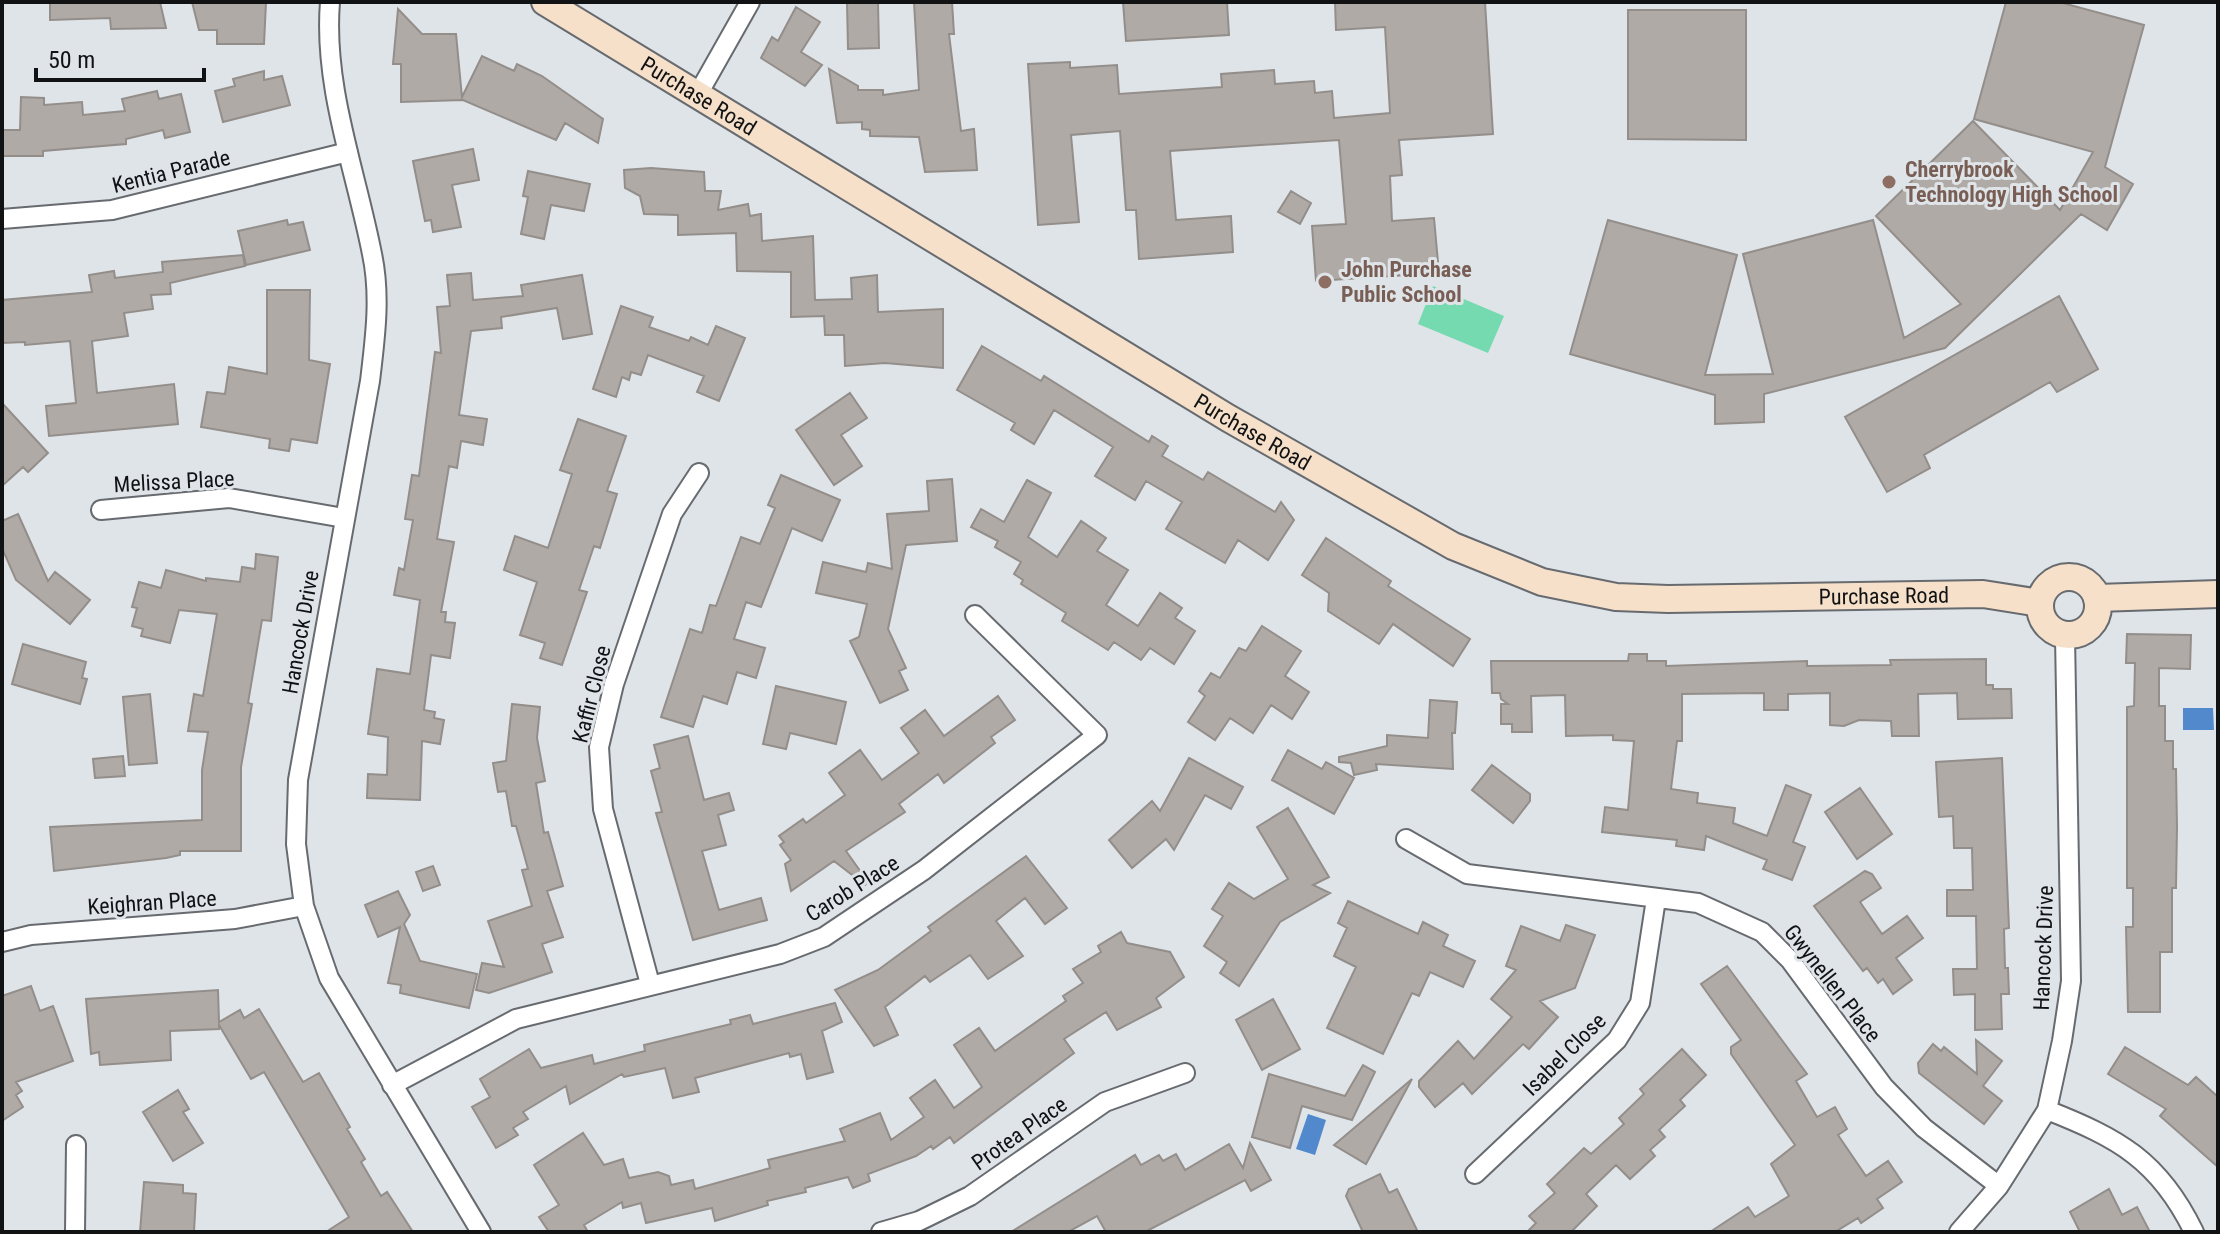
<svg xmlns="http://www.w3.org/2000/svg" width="2220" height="1234" font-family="'Roboto Condensed',sans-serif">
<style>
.green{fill:#76dab0}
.water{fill:#5189cc}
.building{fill:#b0aaa7;stroke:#938e8a;stroke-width:2}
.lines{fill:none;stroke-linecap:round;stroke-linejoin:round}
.street-casing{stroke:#676b6f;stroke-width:22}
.secondary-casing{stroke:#676b6f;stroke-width:30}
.street{stroke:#fff;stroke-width:18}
.secondary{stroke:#f6e0ca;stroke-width:26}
.education-dot{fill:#8d6e63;stroke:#dfe4e9;stroke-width:3}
.labels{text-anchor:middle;stroke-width:6;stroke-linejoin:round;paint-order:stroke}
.street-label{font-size:22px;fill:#101213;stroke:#dfe4e9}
.education-label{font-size:22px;font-weight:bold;fill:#785e54;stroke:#dfe4e9;text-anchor:start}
</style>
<rect width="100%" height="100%" fill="#dfe4e9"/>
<path class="green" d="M1433,286L1504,316L1488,353L1418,324Z"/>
<path class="water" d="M2183,708H2213L2214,730H2183Z
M1308,1114L1326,1120L1315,1155L1296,1149Z"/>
<path class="building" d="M50,2H160L166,28L111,29L110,18L50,20Z
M192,2H266L264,44H217V30H199Z
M847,2H878L879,48L848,49Z
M914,2H952L954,34H949L961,131L974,129L977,170L925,172L919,137L870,136V130L862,129V122L837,123L829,69L858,86V90H883V95L919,90Z
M1123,2H1227L1229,35L1126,41Z
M1335,2H1485L1493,134L1399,140L1402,175L1390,176L1392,221L1434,218L1439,273L1316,281L1312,226L1346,224L1339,140L1170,151L1176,220L1231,216L1233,252L1139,259L1136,210H1126L1120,131L1071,135L1079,222L1038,225L1028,64L1070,62V68L1117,65L1119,94L1222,87L1221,74L1274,70L1275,84L1314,81L1315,93L1332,91L1334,118L1390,113L1385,27L1336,30Z
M2006,2H2059L2144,25L2105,167L2133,184L2107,230L2081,214L1945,348L1764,394V422L1715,424V395L1570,354L1608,220L1737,255L1705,375L1773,374L1743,254L1873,220L1904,338L1961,304L1876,216L1973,121L2060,210L2093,152L1974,119Z
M796,7L820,22L801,52L822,65L805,86L761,58L772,37L778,41Z
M398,9L422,34H456L462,97L482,56L514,71L517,64L542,76L603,119L598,143L565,123L556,140L463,100L401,102V64H393Z
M1628,10H1746V140L1628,139Z
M264,71V80L282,76L290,105L223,122L215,91L235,86L233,79Z
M157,91L159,99L181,94L190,132L165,138L163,130L126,139V144L43,151V156H2V130H20L21,97L44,98V105L82,102L83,115L125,111L122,99Z
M473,149L479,180L452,185L461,227L433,232L431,220L425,221L413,161Z
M651,168L704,172L705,191H721L718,210L748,204L750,216L761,214L762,241L813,236L815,300L852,299L851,278L877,275L878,312L943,309V368L885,363L845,366L844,335H825L824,316L791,317V272L737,271L736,233L678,235V215L644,214L640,196L625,188L624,170Z
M528,171L590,184L584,211L551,205L544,239L521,234L528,197L523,196Z
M1291,191L1311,203L1300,224L1278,212Z
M287,220L288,225L303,222L310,250L246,265L238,231Z
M243,255L245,266L170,283L171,294L151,295L153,309L124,313L128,336L92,341L97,393L174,384L178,424L49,436L46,406L76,403L70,341L25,345V342L2,343V300L92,292L89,275L114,271L115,278L163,272L162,262Z
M471,273L473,300L523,296L521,285L582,275L592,334L563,339L557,308L501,317L502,328L471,331L459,415L487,419L483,445L461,441L457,468L449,466L437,539L454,542L441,612H446L445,622L455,623L450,658L431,655L424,710L435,712L434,718L444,720L440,744L422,741L420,800L367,798L368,774L387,775L388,737L368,734L377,669L410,674L420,600L394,595L399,568L404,570L413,520L405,519L412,475L419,476L435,352L441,353L437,307L450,306L447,275Z
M267,290H310L309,360L330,364L317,443L291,439L289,451L269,448L270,439L201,427L207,392L225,394L229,367L267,374Z
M2059,296L2098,369L2057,392L2050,382L1924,455L1930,468L1887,492L1845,417Z
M621,306L653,317L649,327L689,341L691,337L708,345L716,326L745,338L719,401L697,392L704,376L648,355L641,375L631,372L629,380L622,377L616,397L593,389Z
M982,346L1041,381L1044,376L1149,442L1152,436L1168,446L1162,456L1203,480L1208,472L1275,512L1281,502L1294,520L1268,560L1238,540L1225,563L1166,529L1182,502L1146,481L1135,500L1095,476L1113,447L1054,410L1034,444L1011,430L1015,423L957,390Z
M850,393L867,418L841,435L862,466L834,485L796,430Z
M2,403L48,453L28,472L23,467L2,486Z
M578,419L626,436L607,491L617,494L600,548L594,546L579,590L587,592L562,665L540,658L545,643L520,635L537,582L504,570L515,536L548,548L572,474L560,470Z
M781,475L840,500L822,541L792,528L761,607L746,602L734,639L765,648L756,678L737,672L727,704L703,696L693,727L661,717L690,629L702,633L710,605L716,606L741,537L760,544L775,508L768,505Z
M952,479L957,541L906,545L888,629L906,668L899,671L908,690L880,703L850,641L859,637L867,604L816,593L823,562L866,572L868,563L892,569L887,514L929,511L927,481Z
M1027,480L1051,493L1028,537L1057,557L1081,521L1106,538L1097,551L1128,570L1106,605L1138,626L1160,593L1182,608L1175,618L1195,631L1174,664L1150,648L1141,660L1114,642L1108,650L1062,621L1066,613L1021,584L1023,580L1014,574L1021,562L995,547L998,541L971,527L981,509L1004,522Z
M18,514L48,581L55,572L90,600L70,624L16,580L2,548V521Z
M1326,538L1391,581L1388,586L1470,639L1453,666L1393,624L1379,644L1328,611L1329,593L1302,575Z
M256,554L278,557L271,621L262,620L248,703L252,704L241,767V851H180V855L166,858L54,871L50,827L202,820V770L208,732L188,731L194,694L203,696L217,614L179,610L170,643L141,636L143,629L132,626L137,608L132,607L139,582L161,588L166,570L206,581V578L240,582L242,567L255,569Z
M1262,626L1301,651L1285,676L1309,692L1292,719L1271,705L1253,733L1230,718L1215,740L1188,722L1205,696L1199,691L1211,673L1220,678L1239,648L1246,651Z
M2127,634L2191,635L2190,669L2159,668V706H2165V741H2173V769H2176L2177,827L2176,888H2172V952H2160V1012H2128L2126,927H2133V888H2127V707L2134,706L2135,663H2126Z
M23,644L86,662L82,678L87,679L80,704L12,684Z
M1629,654H1647V661H1666V666L1807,661V666L1891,665L1890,660L1986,659V685H1993V689H2011L2012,718L1958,719L1957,693L1918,694L1919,736H1892L1891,721L1859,720L1844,726L1830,725V693L1788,694V710H1764V693L1682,694V741H1677L1671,789L1698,793L1697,803L1735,808L1733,823L1767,836L1786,785L1811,795L1793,842L1805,847L1792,880L1763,869L1767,860L1706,836L1704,850L1676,846L1677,840L1602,832L1605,807L1628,810L1634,741L1613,740V735L1566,736L1565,695L1531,696L1532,732H1512V724H1501V704H1508L1501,699L1500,693H1492L1491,661H1628Z
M776,686L846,702L836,744L790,733L786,749L763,744Z
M150,694L157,763L129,765L123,697Z
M998,696L1015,720L991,737L995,743L944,783L938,774L899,804L905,812L846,851L868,882L865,885L834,861L791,891L785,864L791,860L780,845L784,842L779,836L803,819L806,823L845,795L829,773L860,750L882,780L919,753L901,728L925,710L944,736Z
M1430,700L1457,702L1455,733H1452L1453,769L1376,764L1377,770L1354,775L1351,763L1339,762V757L1387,746V735L1428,738Z
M512,704L540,707L537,738L545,781L536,783L544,833L548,832L563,886L547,891L563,937L542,944L552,972L489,993L476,990L482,963L504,967L488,921L532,906L522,870L528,869L516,826H512L506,791L498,792L493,763L506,761Z
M688,736L704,800L729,793L734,810L718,815L726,845L702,851L719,910L761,898L767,920L693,940L656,813L662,812L651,771L660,768L654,745Z
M1288,750L1322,769L1326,762L1354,778L1334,814L1272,780Z
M123,756L125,776L95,778L93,759Z
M1189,758L1243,787L1231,809L1205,795L1174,850L1166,839L1132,868L1109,840L1152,801L1160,811Z
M2002,758L2009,928L2004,929L2005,968H2008L2009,994H2001L2002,1029L1975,1030V994L1954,995L1953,969H1977L1976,916H1947V890H1973L1972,848H1954L1953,816L1939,817L1936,762Z
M1492,765L1530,794V801L1513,823L1472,790Z
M1860,788L1892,834L1857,859L1825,812Z
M1288,808L1329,877L1313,885L1330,893L1280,922L1239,986L1220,973L1227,962L1204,946L1223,916L1212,909L1229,883L1254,899L1288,879L1257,827Z
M1026,856L1067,908L1045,924L1025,898L996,921L1023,956L988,979L970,955L930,982L925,976L885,1007L898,1035L874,1046L835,990L878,970L931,931L928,927Z
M433,866L440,885L423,891L416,872Z
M1865,871L1872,874L1881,888L1860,902L1882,934L1907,916L1923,938L1896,958L1912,980L1893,994L1883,979L1878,983L1867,968L1863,971L1814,906Z
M398,891L410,915L404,924L420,961L477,974L469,1008L400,993L401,985L388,983L400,927L378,937L365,905Z
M1348,901L1418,934L1423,922L1448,935L1443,946L1475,961L1463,987L1430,972L1419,996L1412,993L1383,1054L1327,1028L1356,967L1334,956L1347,928L1338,923Z
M1566,925L1595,935L1575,988L1540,1001L1558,1017L1529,1049L1523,1044L1472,1094L1463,1083L1435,1107L1419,1087V1081L1458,1041L1474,1059L1512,1017L1491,999L1516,970L1506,966L1521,926L1560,941Z
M1121,932L1127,943L1170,952L1184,977L1156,998L1161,1007L1117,1030L1106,1012L1064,1039L1074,1053L954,1143L950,1137L933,1149L931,1146L916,1156L868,1174L870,1181L853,1188L848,1177L805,1188L806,1192L767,1201L768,1205L715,1221L712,1208L646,1223L641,1203L623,1208L622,1202L584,1225L588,1232H549L539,1217L559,1205L534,1165L583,1133L604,1165L623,1159L629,1178L658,1172L669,1176L671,1185L693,1180L695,1189L770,1168L768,1160L845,1141L840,1129L880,1113L891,1140L924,1117L910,1098L935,1080L954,1108L982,1087L954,1045L979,1028L995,1051L1066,1001L1063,996L1083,983L1073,969L1101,952L1098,946Z
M1727,966L1807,1074L1796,1081L1817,1117L1835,1107L1847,1129L1838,1135L1866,1176L1888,1161L1902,1182L1877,1199L1883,1208L1861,1223L1858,1218L1835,1232H1710L1748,1207L1755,1217L1789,1196L1771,1164L1795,1145L1731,1054V1047L1741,1040L1701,984Z
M31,986L40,1011L53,1006L73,1061L16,1082L22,1091L16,1095L23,1107L2,1121V996Z
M218,990L219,1022L240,1010L244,1018L259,1009L303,1082L319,1073L350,1127L347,1129L365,1159L361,1162L381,1196L387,1192L413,1232H326L349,1217L264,1072L251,1079L219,1025V1029L170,1031L171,1060L100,1065L99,1052L91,1054L86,999Z
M1273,999L1300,1049L1262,1070L1236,1020Z
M835,1003L842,1022L822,1031L833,1072L807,1079L801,1054L790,1057L789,1053L695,1078L699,1092L673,1098L665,1068L624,1077L622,1074L570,1104L566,1086L523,1112L528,1119L513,1128L518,1135L496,1148L472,1107L490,1097L480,1079L529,1049L541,1068L592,1055L594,1064L645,1051L644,1045L731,1024L730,1020L750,1015L753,1024Z
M1976,1040L2002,1061L1983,1086L2002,1101L1984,1124L1919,1073L1918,1063L1933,1044L1941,1051L1944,1047L1977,1074Z
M2125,1047L2188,1085L2196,1077L2218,1097V1167L2160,1116L2166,1109L2108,1074Z
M1682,1049L1706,1075L1680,1100L1685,1106L1659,1130L1665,1137L1650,1150L1655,1156L1630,1179L1616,1165L1586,1194L1597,1206L1571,1232H1527L1536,1223L1529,1216L1555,1193L1547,1184L1584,1148L1591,1154L1624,1124L1619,1118L1644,1094L1640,1089Z
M1363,1065L1375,1072L1352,1120L1302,1106L1290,1148L1252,1137L1269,1074L1345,1096Z
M1412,1079L1366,1164L1334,1145Z
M178,1090L189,1109L183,1112L203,1143L173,1161L143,1112Z
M1250,1143L1271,1180L1251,1191L1245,1180L1145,1232H1106L1097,1216L1068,1232H1011L1135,1155L1141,1165L1159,1155L1163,1161L1176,1154L1185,1170L1229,1144L1243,1168Z
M1380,1174L1389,1193L1397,1189L1418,1232H1363L1346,1196L1349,1189Z
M144,1182L183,1185V1193L196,1194L194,1232H140Z
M2109,1189L2122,1215L2137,1207L2150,1232H2080L2070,1212Z"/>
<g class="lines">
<g class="street-casing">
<path id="street" d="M330,2C323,87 356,171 372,254C381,296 375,339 370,381L298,780L296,844L304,906L329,978L481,1232
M698,94L750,2
M2,219L112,210L348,152
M101,510L229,498L344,518
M1406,839L1467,874L1698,903L1762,932L1790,960L1884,1087L1924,1128L1999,1186
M2,942L31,935L235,919L304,906
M650,984L603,809L599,747L614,684L672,514L699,473
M392,1085L516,1019L780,954L824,937L924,870L1097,735L975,615
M2047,1110C2118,1138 2159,1160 2194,1232
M1475,1174L1617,1040L1640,1003L1656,899
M75,1232L76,1145
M881,1232L919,1221L970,1196L1105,1102L1185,1073
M1959,1232L1999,1186L2047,1110L2062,1041L2071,981L2065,636"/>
</g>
<g class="secondary-casing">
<g id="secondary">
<path id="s1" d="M545,2L1228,418L1453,546L1542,582L1616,597L1668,599L1983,594L2040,603"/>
<circle cx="2069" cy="606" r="29"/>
<path d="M2097,598L2218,594"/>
</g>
</g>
<use href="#street" class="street"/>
<use href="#secondary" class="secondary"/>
</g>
<g class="education-dot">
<circle cx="1889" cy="182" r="8"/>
<circle cx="1325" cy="282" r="8"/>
</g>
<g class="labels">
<g class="street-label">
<text dy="8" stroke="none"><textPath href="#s1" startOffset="180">Purchase Road</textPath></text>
<text transform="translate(171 171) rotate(-14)" y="8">Kentia Parade</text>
<text dy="8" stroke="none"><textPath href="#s1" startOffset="828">Purchase Road</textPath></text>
<text transform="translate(174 481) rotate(-3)" y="8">Melissa Place</text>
<text dy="8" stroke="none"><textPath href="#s1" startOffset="1498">Purchase Road</textPath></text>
<text transform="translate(300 632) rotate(-80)" y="8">Hancock Drive</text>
<text transform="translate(591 694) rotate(-76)" y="8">Kaffir Close</text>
<text transform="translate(852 888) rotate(-32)" y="8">Carob Place</text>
<text transform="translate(152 902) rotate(-4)" y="8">Keighran Place</text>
<text transform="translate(2043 948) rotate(-88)" y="8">Hancock Drive</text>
<text transform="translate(1833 983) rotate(52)" y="8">Gwynellen Place</text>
<text transform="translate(1564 1054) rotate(-45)" y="8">Isabel Close</text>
<text transform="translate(1019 1133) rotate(-35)" y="8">Protea Place</text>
</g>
<g class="education-label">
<text x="1905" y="177">Cherrybrook<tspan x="1905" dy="25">Technology High School</tspan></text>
<text x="1341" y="277">John Purchase<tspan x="1341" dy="25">Public School</tspan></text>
</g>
</g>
<rect width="2220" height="1234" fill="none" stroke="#101213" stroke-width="8"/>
<path d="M36 68v12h168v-12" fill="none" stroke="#101213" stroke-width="4"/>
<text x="48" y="68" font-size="24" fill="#101213" stroke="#dfe4e9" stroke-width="6" paint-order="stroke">50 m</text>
</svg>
